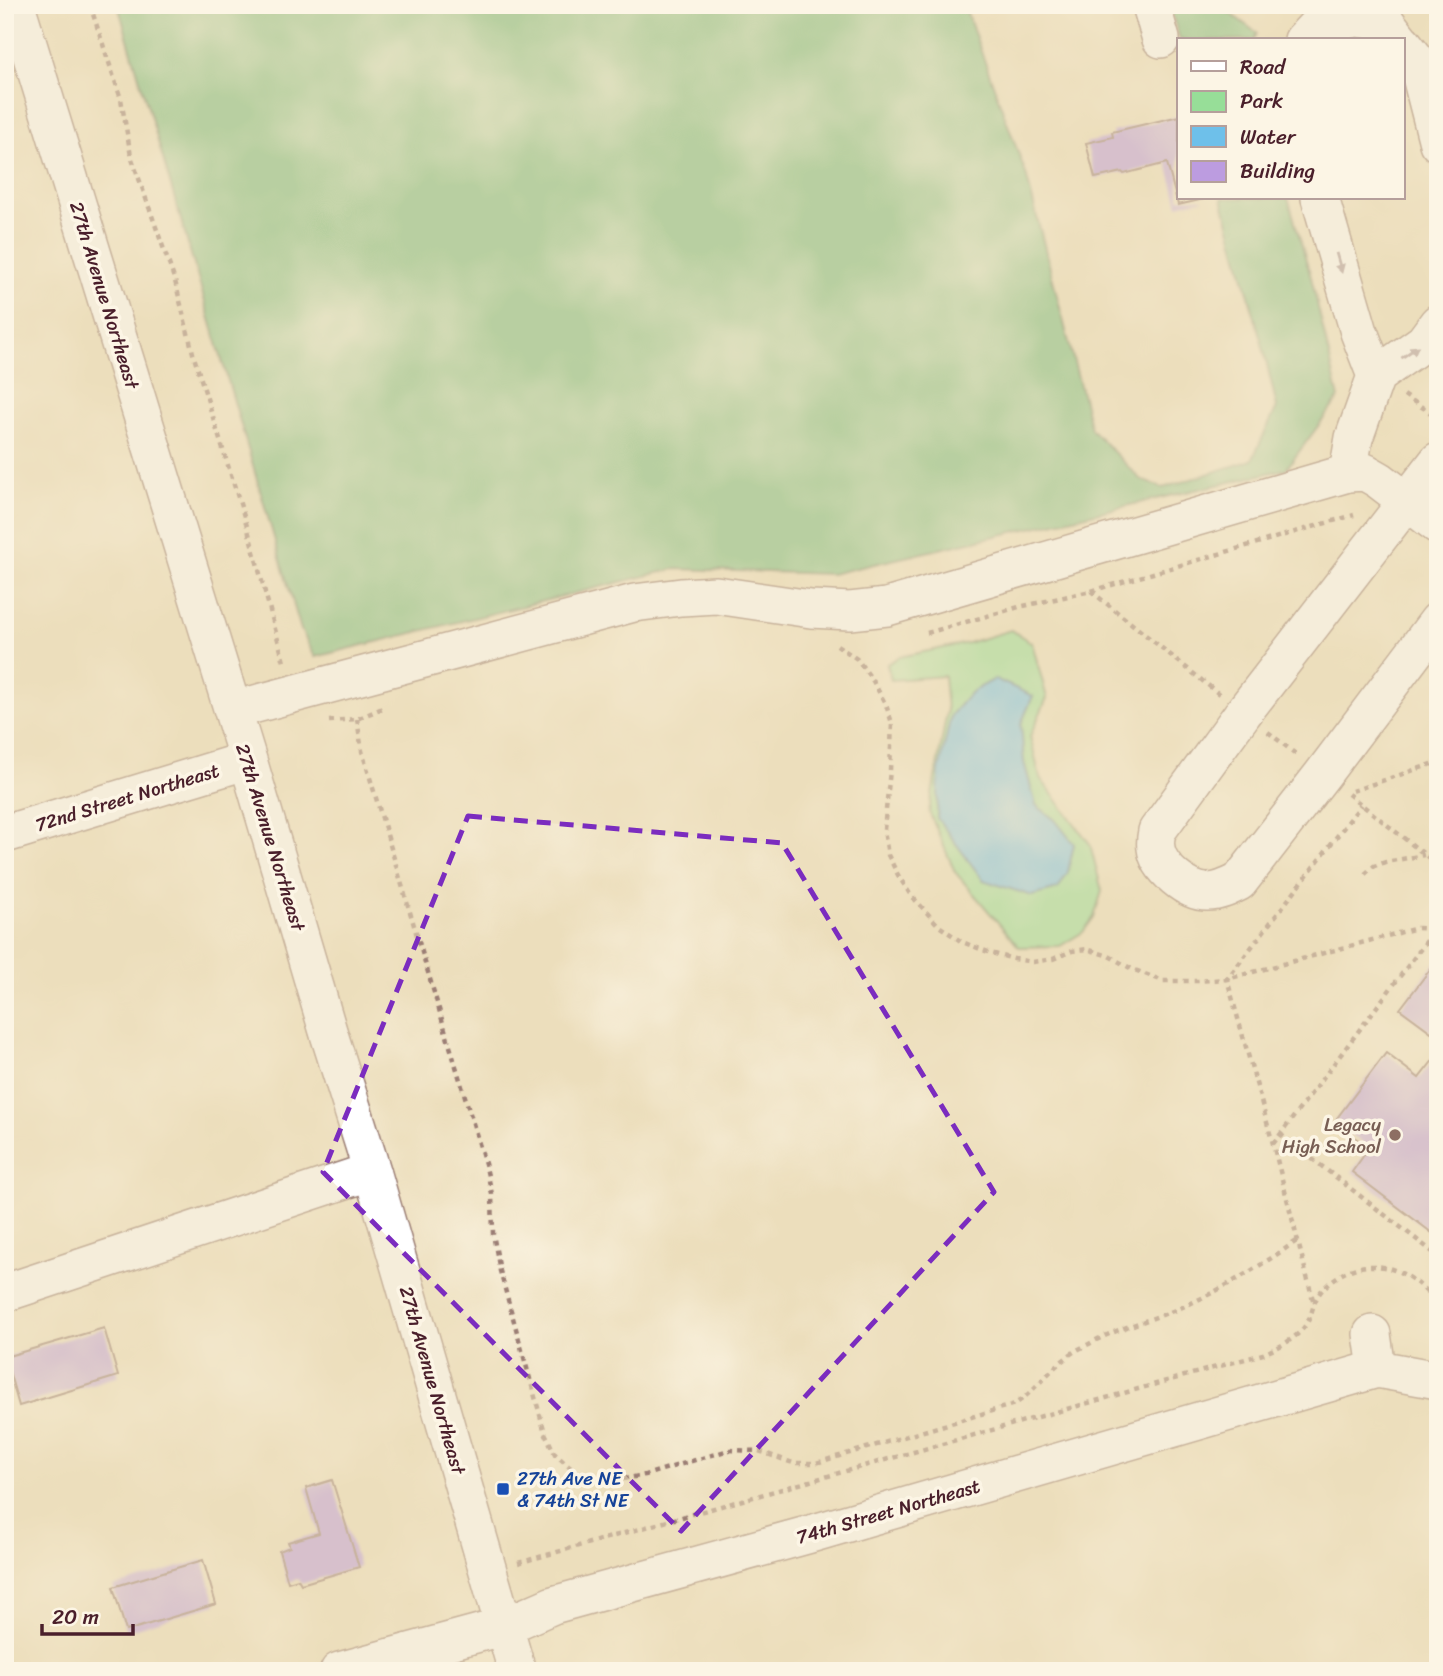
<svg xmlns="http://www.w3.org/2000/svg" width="1443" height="1676" font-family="Sriracha,sans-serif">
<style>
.green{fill:#97de98;stroke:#707e62;stroke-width:2}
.forest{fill:#79bd80;stroke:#626e56;stroke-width:2}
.water{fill:#6ec0ea;stroke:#5c708a;stroke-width:2}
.building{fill:#bc9ce0}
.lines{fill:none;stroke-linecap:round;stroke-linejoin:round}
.minor-casing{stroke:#9b7e74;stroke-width:40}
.path{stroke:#9b7e74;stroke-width:4.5;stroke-dasharray:5 5;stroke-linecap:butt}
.minor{stroke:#fff;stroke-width:37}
.oneway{fill:#ae9aa0}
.marked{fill:none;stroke:#7b2cbf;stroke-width:5;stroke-dasharray:14 9;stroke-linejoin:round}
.education-dot{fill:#8d6e63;stroke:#fcf5e5;stroke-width:2.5}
.transit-dot{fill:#1a4fb4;stroke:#fcf5e5;stroke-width:2.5}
.labels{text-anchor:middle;stroke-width:7;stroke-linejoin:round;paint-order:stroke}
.street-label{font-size:19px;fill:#4a1f2b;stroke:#fcf5e5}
.education-label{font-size:19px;fill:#785e54;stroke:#fcf5e5;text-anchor:end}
.transit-label{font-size:19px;fill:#164399;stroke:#fcf5e5;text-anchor:start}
</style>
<rect width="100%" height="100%" fill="#fcf5e5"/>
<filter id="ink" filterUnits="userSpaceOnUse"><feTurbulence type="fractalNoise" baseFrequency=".0143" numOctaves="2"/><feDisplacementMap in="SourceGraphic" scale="14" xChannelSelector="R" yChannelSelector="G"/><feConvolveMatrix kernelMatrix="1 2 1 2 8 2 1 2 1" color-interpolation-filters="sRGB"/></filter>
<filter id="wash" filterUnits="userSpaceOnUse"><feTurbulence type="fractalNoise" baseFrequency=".00686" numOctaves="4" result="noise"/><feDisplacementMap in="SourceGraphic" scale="28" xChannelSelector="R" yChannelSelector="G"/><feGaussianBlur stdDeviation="1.57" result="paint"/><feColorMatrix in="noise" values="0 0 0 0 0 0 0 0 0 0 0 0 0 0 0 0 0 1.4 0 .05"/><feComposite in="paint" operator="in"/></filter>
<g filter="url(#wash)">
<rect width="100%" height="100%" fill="#ecdebc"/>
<path class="green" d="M1011,630L1032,643L1047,698L1030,736L1040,778L1090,844L1102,891L1094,917L1083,932L1060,946L1019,947L955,872L929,812L947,711L944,676L891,680L887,664L899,657L968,643Z"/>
<path class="forest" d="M118,5H964L1026,174L1091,429L1141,480L1163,488L1252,460L1277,407L1263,347L1222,198H1288L1311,277L1339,398L1286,469L831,574L674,569L315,657L301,630Z
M1169,5H1195L1196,9L1202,5H1219L1257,33L1254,40H1180Z"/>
<path class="water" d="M995,679L1033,696L1021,724L1024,762L1036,805L1055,820L1074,844L1068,872L1058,889L1032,896L983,880L937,818L939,771L951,715L971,692Z"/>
<g id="blocks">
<path class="building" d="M1179,116V198L1204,199L1178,205L1167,163L1124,174L1122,172L1095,178L1086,143L1113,137L1112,132Z
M1438,959V1037L1400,1009Z
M1386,1053L1419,1078L1438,1054V1234L1436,1236L1352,1172L1369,1148L1334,1122Z
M104,1328L118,1376L19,1406L5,1357Z
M332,1480L359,1567L301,1584L298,1579L288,1582L279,1551L290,1547L288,1542L319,1533L306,1488Z
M203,1560L216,1604L126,1631L113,1587Z"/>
</g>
</g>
<g filter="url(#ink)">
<use href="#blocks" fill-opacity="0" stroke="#9b7e74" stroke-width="2"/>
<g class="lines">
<g class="minor-casing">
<path id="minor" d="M16,5L248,760L328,1031L372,1171L517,1671
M1151,5L1161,39
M1303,40L1316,26L1356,18L1386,22L1400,40
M1403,43L1417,61L1438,143
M1320,198L1359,332L1376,376
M1438,461L1243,713L1157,831C1156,836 1155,843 1156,848C1158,868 1188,893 1208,892C1219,892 1229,887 1239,882L1322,775L1438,621
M1348,473L1354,438L1376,376L1424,342L1438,323
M233,710L634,603L681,597L716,595L811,609L850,611L887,607L1348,473L1365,472L1379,480L1438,525
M5,834L248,760
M5,1293L372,1171
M1372,1334L1377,1369
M339,1671L505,1626L553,1605L807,1535L1377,1369L1438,1380"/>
</g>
<path class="path" d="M90,5L121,99L131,156L175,281L194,357L247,526L284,662
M1433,28L1438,7
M1404,395L1438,418
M1091,591L1219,694
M927,633L1019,607L1091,591L1354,515
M837,645L857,659L873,681L886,705L892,723L890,770L884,830L888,855L898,875L910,894L939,926L962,942L991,953L1014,959L1033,962L1053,959L1072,951L1087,949L1109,956L1132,969L1163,981H1197L1227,979L1417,928L1436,929
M357,719L362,751L486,1167L492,1194L493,1234L500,1271L545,1433L555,1454L574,1471L593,1480L612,1481L645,1475L729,1450L759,1451L793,1463H816L1015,1404C1034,1392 1047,1372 1066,1358C1072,1352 1081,1348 1089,1344C1117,1328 1148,1321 1178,1309C1222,1290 1259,1267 1298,1240
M329,721L357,719L385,707
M1268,732L1297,755
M1352,791L1438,762
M1348,794L1438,865
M1365,874L1374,866L1386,862L1424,855
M1280,1134L1438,1256
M1273,1144L1438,926
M1313,1300L1273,1144L1227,979L1361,805
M518,1563L1263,1354C1279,1347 1297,1339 1307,1323C1314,1311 1312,1301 1323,1289C1361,1249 1410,1265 1438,1306"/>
<use href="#minor" class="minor"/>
</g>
<defs><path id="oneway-solid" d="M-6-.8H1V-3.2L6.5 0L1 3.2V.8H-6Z" transform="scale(1.75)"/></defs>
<g class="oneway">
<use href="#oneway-solid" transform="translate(1339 263) rotate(74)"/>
<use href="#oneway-solid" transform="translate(1410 352) rotate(-35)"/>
</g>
</g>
<path d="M0 0H1443V1676H0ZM468,816L782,843L994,1192L681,1531L323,1172Z" fill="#ecdebc" fill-opacity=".55" fill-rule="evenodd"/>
<path class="marked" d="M468,816L782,843L994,1192L681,1531L323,1172Z"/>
<circle class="education-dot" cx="1395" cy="1135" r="7"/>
<rect class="transit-dot" x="496" y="1482" width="14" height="14" rx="3.5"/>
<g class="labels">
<g class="street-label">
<text transform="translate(105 295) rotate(73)" y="7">27th Avenue Northeast</text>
<text transform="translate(127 797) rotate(-17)" y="7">72nd Street Northeast</text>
<text transform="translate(271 837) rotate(73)" y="7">27th Avenue Northeast</text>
<text transform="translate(433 1380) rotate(74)" y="7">27th Avenue Northeast</text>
<text transform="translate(888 1511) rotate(-16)" y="7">74th Street Northeast</text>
</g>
<g class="education-label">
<text x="1381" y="1131">Legacy<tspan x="1381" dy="22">High School</tspan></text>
</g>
<g class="transit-label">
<text x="517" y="1485">27th Ave NE<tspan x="517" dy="22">&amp; 74th St NE</tspan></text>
</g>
</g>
<rect width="1443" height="1676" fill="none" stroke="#fcf5e5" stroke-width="28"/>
<rect x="1177" y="38" width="228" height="161" fill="#fcf5e5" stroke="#b59f9b" stroke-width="2"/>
<rect x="1191" y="61" width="35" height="10" fill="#ffffff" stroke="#b59f9b" stroke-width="2"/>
<text x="1240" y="74" font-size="21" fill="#4a1f2b">Road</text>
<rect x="1191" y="91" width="35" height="21" fill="#97de98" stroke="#b59f9b" stroke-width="2"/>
<text x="1240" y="108" font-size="21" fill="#4a1f2b">Park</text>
<rect x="1191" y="126" width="35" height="21" fill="#6ec0ea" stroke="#b59f9b" stroke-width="2"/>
<text x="1240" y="144" font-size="21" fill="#4a1f2b">Water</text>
<rect x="1191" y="161" width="35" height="21" fill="#bc9ce0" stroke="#b59f9b" stroke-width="2"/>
<text x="1240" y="178" font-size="21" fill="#4a1f2b">Building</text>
<path d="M42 1624v10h91v-10" fill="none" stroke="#4a1f2b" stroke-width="3.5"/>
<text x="52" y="1624" font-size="21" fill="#4a1f2b" stroke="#fcf5e5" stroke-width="5" paint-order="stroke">20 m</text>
</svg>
